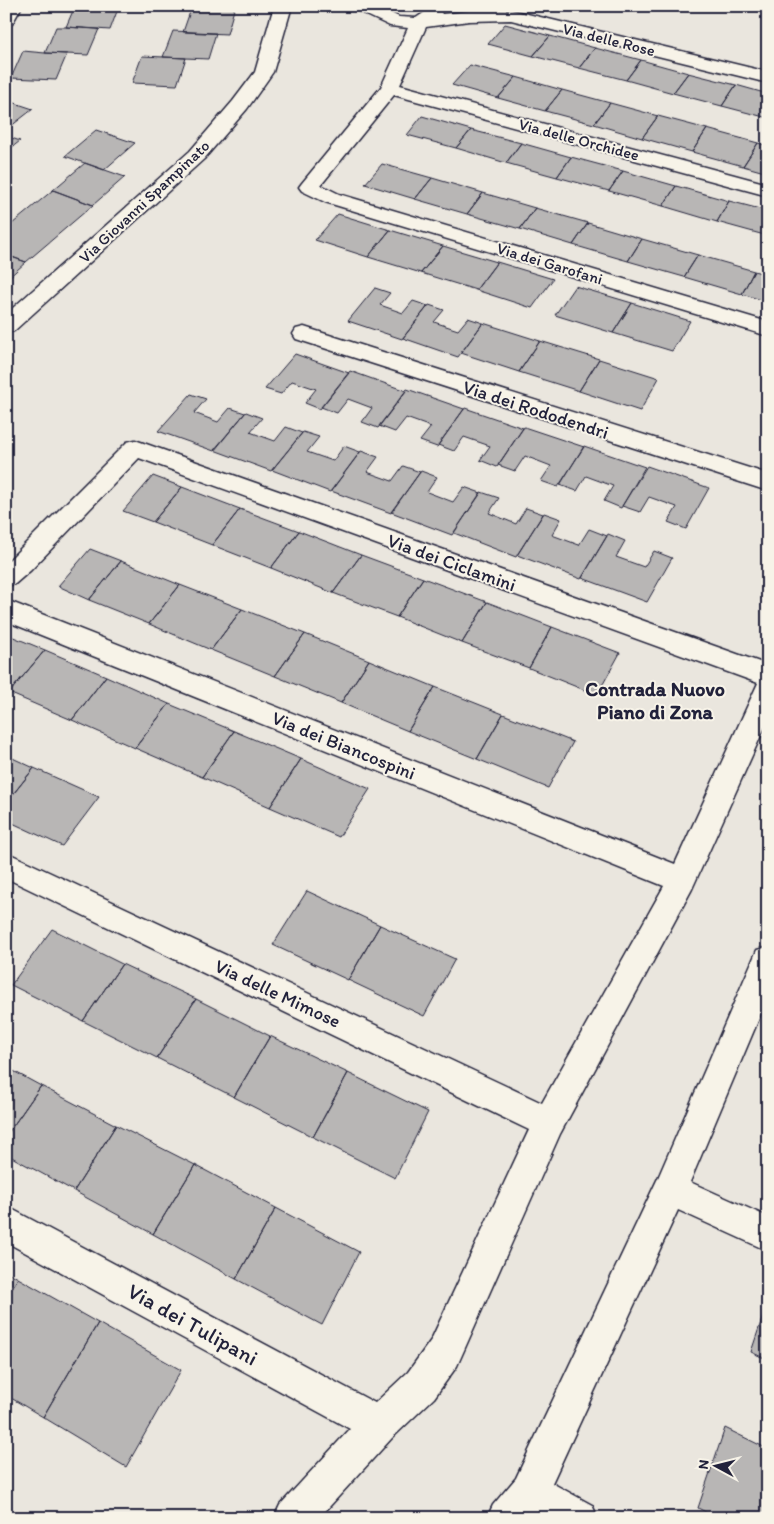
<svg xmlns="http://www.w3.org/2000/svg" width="774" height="1524" font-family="Itim,sans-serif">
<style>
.building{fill:#b8b6b5;stroke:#22223b}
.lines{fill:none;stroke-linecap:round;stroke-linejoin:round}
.minor-casing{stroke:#22223b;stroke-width:3}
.minor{fill:#f7f3e8;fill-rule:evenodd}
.labels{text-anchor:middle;stroke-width:4;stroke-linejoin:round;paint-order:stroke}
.far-street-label{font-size:16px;fill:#22223b;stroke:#f7f3e8}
.street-label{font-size:19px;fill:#22223b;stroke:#f7f3e8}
.neighbourhood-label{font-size:20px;font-weight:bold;fill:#22223b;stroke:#f7f3e8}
.near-street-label{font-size:22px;fill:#22223b;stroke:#f7f3e8}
</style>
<rect width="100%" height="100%" fill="#eae6de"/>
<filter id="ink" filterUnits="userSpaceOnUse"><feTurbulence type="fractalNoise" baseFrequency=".02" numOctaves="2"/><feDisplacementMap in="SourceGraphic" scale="10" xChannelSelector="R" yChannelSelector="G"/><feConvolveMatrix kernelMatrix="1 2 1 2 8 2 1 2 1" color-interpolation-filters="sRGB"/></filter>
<g filter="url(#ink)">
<path class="building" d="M75,6H119L110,30L66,27Z
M192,6H235L227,34L183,32Z
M505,24L550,36L533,56L488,44Z
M56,27H66L99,29L88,55L45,53Z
M173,31L216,33L208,59L163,57Z
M550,36L595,48L579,68L533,56Z
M595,48L641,60L626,80L579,68Z
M23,51L45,53L67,54L56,80L11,78Z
M142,56L186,58L177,85L132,83Z
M641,60L688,73L673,93L626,80Z
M470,65L516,77L498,98L452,85Z
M688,73L736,85L722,106L673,93Z
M516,77L562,90L545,111L498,98Z
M736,85L768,94V118L722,106Z
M562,90L610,103L594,124L545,111Z
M6,100L33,109L6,130Z
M610,103L658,116L642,138L594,124Z
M422,116L471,130L456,148L407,135Z
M658,116L707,129L692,152L642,138Z
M707,129L758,143L743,166L692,152Z
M96,130L135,143L104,170L65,156Z
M471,130L521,143L506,163L456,148Z
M6,136L20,141L6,152Z
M521,143L571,157L557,177L506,163Z
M758,143L768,146V173L743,166Z
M571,157L623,171L609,191L557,177Z
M85,163L125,177L93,205L53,190Z
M382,164L432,178L415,199L365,184Z
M623,171L676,186L663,206L609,191Z
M432,178L483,193L467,214L415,199Z
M676,186L729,201L717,222L663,206Z
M53,190L93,205L26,262L6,255V229Z
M483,193L535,208L520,229L467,214Z
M729,201L768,211V236L717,222Z
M535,208L588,223L573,245L520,229Z
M338,214L390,230L368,257L315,240Z
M588,223L642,239L628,261L573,245Z
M390,230L443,246L421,273L368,257Z
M642,239L698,255L684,277L628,261Z
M443,246L497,262L476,290L421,273Z
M6,255L26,262L6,280Z
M698,255L754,271L742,294L684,277Z
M497,262L553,279L532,308L476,290Z
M754,271L768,275V302L742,294Z
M575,286L632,303L613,333L555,315Z
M375,288L390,293L380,305L403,313L413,301L428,306L402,339L348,321Z
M632,303L690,321L672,351L613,333Z
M429,305L444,310L434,322L458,330L468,318L483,323L458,357L403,338Z
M483,323L540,341L519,372L461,353Z
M540,341L599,359L579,391L519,372Z
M295,354L349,373L320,409L305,403L316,389L292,381L281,394L265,389Z
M599,359L659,378L640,411L579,391Z
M350,371L406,391L378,428L362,422L372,408L348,399L337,413L321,407Z
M407,389L464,409L437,447L420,441L431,427L406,418L395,432L379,426Z
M191,394L206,399L194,413L218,422L230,408L245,413L214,451L158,431Z
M465,408L523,428L497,467L480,460L490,446L464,437L454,451L438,445Z
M246,412L262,418L250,432L275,441L286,427L302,433L271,471L214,450Z
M524,427L584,447L558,487L541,481L551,466L525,456L515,471L498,465Z
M303,432L319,437L307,452L333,461L344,446L360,452L330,492L272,470Z
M584,446L645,467L621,508L604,501L613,486L586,476L577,491L560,485Z
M361,451L378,457L367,472L392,481L403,466L420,472L391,513L331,491Z
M647,466L709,488L686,529L668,522L677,507L649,497L640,512L622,506Z
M421,471L437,477L427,492L453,502L464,487L481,493L452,535L391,512Z
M153,476L182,487L153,522L123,511Z
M182,487L240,509L212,545L153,522Z
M481,492L499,498L489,513L516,524L526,508L543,514L516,557L454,533Z
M240,509L299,531L271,568L212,545Z
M544,513L561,519L552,535L579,545L589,529L607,536L581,579L517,555Z
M299,531L361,555L333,593L271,568Z
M608,534L625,541L616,557L644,567L654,551L672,558L647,602L582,578Z
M90,549L121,561L89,600L58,586Z
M361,555L423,578L397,617L333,593Z
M121,561L180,585L149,624L89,600Z
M423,578L487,602L462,643L397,617Z
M180,585L242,609L211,650L149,624Z
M487,602L552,627L529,668L462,643Z
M242,609L305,634L275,676L211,650Z
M552,627L620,653L597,695L529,668Z
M6,634L45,650L9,693L6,691Z
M305,634L369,660L341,703L275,676Z
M45,650L106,676L72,720L9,693Z
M369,660L435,687L408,731L341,703Z
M106,676L169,704L135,748L72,720Z
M435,687L503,714L477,759L408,731Z
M169,704L234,731L202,777L135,748Z
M503,714L573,742L548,788L477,759Z
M234,731L301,759L270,807L202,777Z
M6,755L34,768L6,803Z
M301,759L370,789L339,837L270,807Z
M34,768L99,797L62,846L6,820V803Z
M307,891L380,925L348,980L273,945Z
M380,925L455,959L424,1016L348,980Z
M52,929L122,964L83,1021L11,985Z
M122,964L196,999L157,1058L83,1021Z
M196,999L270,1036L234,1097L157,1058Z
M270,1036L348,1073L313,1137L234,1097Z
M6,1067L41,1086L6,1136Z
M348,1073L428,1112L395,1178L313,1137Z
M41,1086L116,1125L74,1191L6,1154V1136Z
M116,1125L195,1165L153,1234L74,1191Z
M195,1165L276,1208L236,1279L153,1234Z
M276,1208L359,1252L322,1325L236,1279Z
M6,1271L18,1278L6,1298Z
M18,1278L98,1323L43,1417L6,1395V1298Z
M768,1301V1360L751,1352Z
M98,1323L181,1370L126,1467L43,1417Z
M725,1428L768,1449V1518H717L698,1508Z"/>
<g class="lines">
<g class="minor-casing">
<path id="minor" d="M6,6H22L12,24L6,25Z
M274,6H292L273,72L247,109L204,159L14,331L6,333V314L190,151L233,101L255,72Z
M354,6H376L399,17L416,18L428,10L434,9L440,10L442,14L469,11L511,10L768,72V83L511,20L469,21L426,27L400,85L768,184V196L394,95L321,185L339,194L768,322V336L325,202L302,191L299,187L302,183L381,87L408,28L390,26L356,10Z
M304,327L768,474V491L296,339L293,334L296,329Z
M135,440L768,665V720L692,889L560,1134L457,1366L434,1398L392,1438L319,1518H274L280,1505L350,1429L6,1242V1206L375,1403L408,1372L431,1340L529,1130L6,878V852L542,1103L664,886L6,621V600L675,864L758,683L139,458L31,570L15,584L6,586V563L127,442Z
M768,947V997L690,1182L768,1217V1251L678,1210L552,1483L592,1505L598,1518H541L534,1514L531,1518H487L493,1505L516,1478L658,1178L757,950Z"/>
</g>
<use href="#minor" class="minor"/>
</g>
</g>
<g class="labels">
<g class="far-street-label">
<text transform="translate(609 39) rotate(14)" y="6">Via delle Rose</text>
<text transform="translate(579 139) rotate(15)" y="6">Via delle Orchidee</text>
<text transform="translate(144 201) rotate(-43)" y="6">Via Giovanni Spampinato</text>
<text transform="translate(550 263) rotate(17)" y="6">Via dei Garofani</text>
</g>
<g class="street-label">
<text transform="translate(536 409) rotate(18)" y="7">Via dei Rododendri</text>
<text transform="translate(452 562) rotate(20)" y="7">Via dei Ciclamini</text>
<text transform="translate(344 745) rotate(22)" y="7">Via dei Biancospini</text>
<text transform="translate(278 993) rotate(25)" y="7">Via delle Mimose</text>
</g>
<g class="neighbourhood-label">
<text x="655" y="696">Contrada Nuovo<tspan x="655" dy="23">Piano di Zona</tspan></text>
</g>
<g class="near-street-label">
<text transform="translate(193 1324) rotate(29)" y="8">Via dei Tulipani</text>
</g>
</g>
<rect width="774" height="1524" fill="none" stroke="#f7f3e8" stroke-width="25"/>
<rect x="12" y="12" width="749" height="1499" fill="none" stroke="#22223b" stroke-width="2" filter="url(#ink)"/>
<g transform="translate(716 1466) rotate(277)" stroke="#f7f3e8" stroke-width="4" paint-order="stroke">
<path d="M0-4L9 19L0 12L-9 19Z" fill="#22223b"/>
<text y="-8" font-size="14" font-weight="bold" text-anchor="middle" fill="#22223b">N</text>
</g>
</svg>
